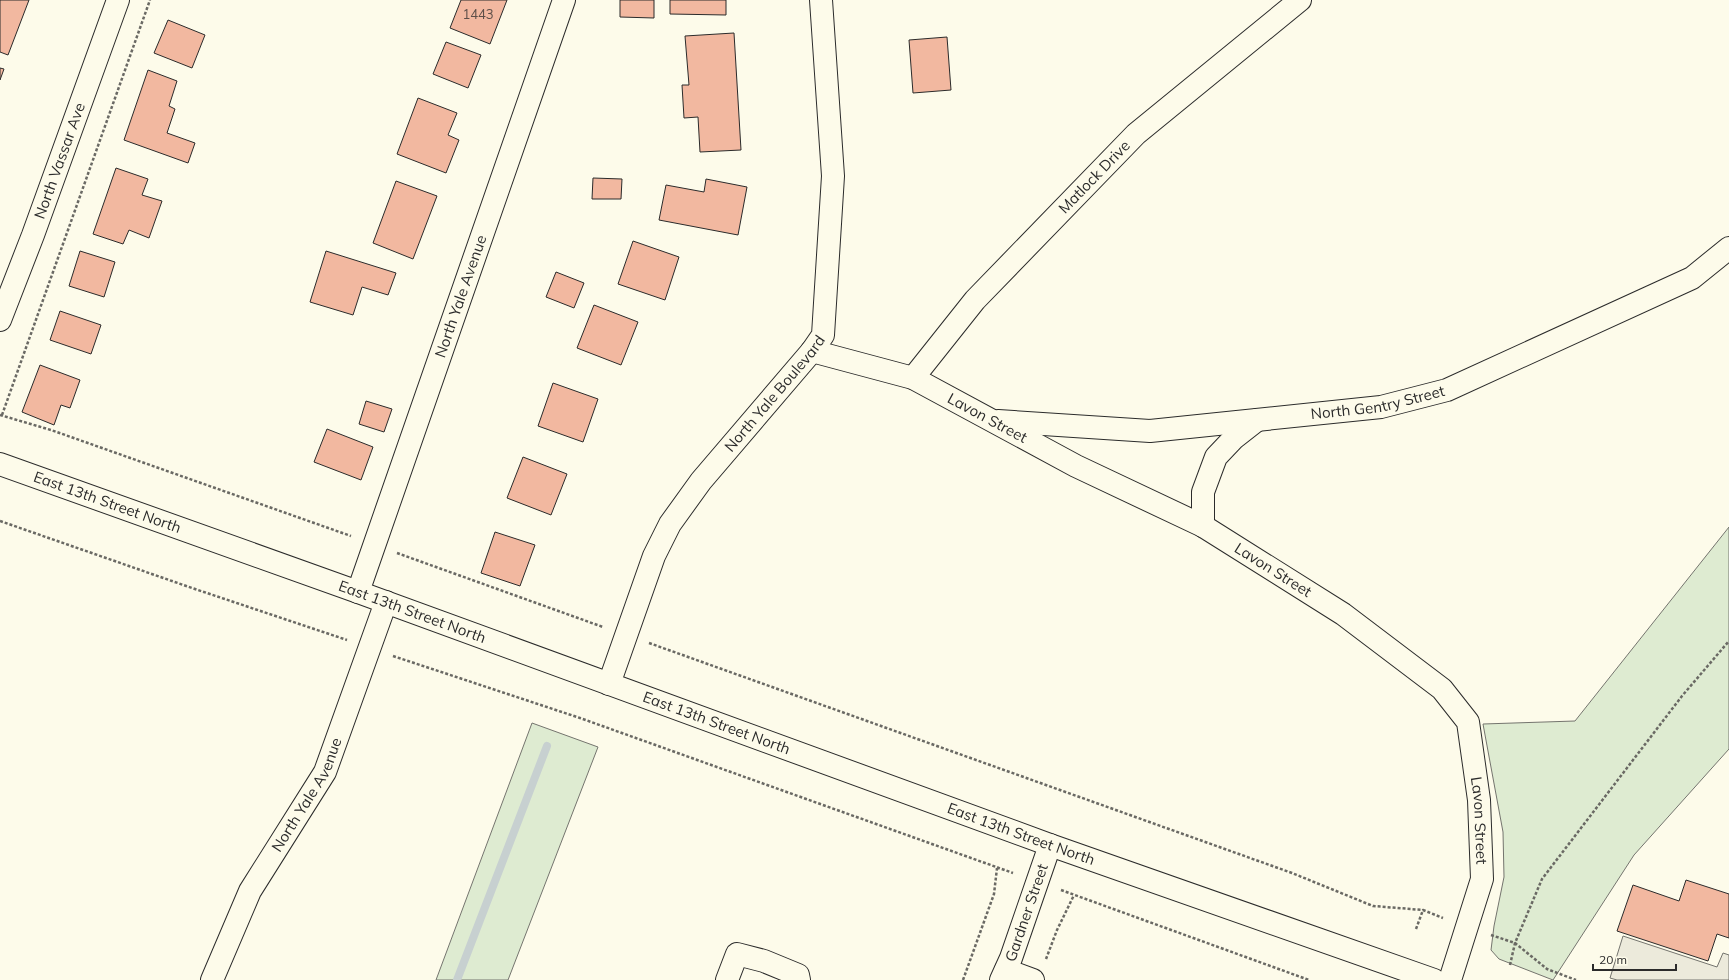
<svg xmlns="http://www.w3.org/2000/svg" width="1729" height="980" font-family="Mulish,sans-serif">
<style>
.green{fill:#deebd1;stroke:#74746e}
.parking{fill:#eceadb;stroke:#74746e}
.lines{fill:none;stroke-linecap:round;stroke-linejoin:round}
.stream{stroke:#c7d0d0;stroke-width:8}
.building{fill:#f2b8a0;stroke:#2b2b2b}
.minor-casing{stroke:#2b2b2b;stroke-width:24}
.major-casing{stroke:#2b2b2b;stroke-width:24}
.path{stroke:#6a6964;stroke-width:2.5;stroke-dasharray:3 2;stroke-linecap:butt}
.minor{stroke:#fdfbea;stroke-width:22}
.major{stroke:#fdfbea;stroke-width:22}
.labels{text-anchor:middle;stroke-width:3;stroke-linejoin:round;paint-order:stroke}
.number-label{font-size:13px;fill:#5d4e48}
.street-label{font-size:15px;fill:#2b2b2b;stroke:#fdfbea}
</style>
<rect width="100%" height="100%" fill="#fdfbea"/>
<path class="green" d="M1729,527V749L1634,855L1553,980L1499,959L1491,950L1494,926L1504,877L1503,832L1483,724L1575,721Z
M532,723L598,747L508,980H436Z"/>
<path class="parking" d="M1623,936L1717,967L1723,953L1729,955V980H1617L1610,978Z"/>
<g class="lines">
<path class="stream" d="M457,980L547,746"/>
</g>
<path class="building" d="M0,0H29L8,55L0,52Z
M461,0H507L490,44L450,28Z
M620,0H654V18L620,17Z
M670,0H726V15L670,14Z
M168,20L205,35L192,68L154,53Z
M734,33L741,150L700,152L698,117L684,118L682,85H689L685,36Z
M947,37L951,90L913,93L909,40Z
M446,42L481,55L468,88L433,74Z
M0,68L4,69L0,80Z
M148,70L177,81L169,106L175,109L167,133L195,143L188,163L124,140Z
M418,98L457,113L448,135L459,140L446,173L397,154Z
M116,168L148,179L142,195L162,201L149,238L129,230L123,244L93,234Z
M593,178L622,179L621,199H592Z
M706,179L747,187L738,235L659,220L666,185L704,192Z
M396,181L437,196L413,259L373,243Z
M633,241L679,257L665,300L618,284Z
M80,251L115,262L104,297L69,286Z
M326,251L396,273L388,295L362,287L353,315L310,302Z
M556,272L584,283L574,308L546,297Z
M594,305L638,322L621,365L577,348Z
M60,311L101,325L91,354L50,340Z
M40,365L80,380L70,408L61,405L54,425L22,412Z
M553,383L598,399L583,442L538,426Z
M366,401L392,409L384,432L359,424Z
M327,429L373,447L361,480L314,462Z
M523,457L567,474L551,515L507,498Z
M495,532L535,545L520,586L481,573Z
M1686,880L1729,894V938L1717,934L1708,961L1617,931L1633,885L1679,901Z"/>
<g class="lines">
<g class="minor-casing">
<g id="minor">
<path id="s1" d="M0,320L33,235L118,0"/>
<path id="s2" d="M812,351L913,378L1076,466L1203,526L1343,614L1442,689L1468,722L1479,800L1482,879L1450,980"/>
<path id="s3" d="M913,378L975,300L1136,134L1300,0"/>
<path id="s4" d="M998,421L1150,431L1381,407L1447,390L1692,278L1729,248"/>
<path d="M1203,526V492L1216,457L1234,438L1257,420"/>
<path id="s5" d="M358,592L564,0"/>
<path id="s6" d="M609,684L654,556L670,524L701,481L812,351L823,335L833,176L821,0"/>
<path d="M1006,970L1033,980"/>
<path id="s7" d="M212,980L250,891L325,772L386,602"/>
<path d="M727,980L737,954L764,961L798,975L799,980"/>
<path id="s8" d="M1001,980L1011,958L1050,845"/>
</g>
</g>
<g class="major-casing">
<g id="major">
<path id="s9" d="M0,464L358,592L1050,845L1434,980"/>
</g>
</g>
<path class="path" d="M0,415L51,430L351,536
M2,415L150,0
M0,521L192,588L347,640
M397,553L603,627
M649,643L1292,873L1373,906L1423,910
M393,656L580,718L1013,873
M1061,890L1309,980
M1416,929L1423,910L1443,918
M1491,935L1515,943L1547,969L1576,980
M1046,959L1057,930L1074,895
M1510,965L1515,943L1542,879L1682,696L1729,641
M963,980L994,894L997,868"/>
<use href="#minor" class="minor"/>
<use href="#major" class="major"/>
</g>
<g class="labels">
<g class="number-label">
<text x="478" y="19">1443</text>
</g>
<g class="street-label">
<text dy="5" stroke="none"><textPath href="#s1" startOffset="170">North Vassar Ave</textPath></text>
<text dy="5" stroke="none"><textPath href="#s3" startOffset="271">Matlock Drive</textPath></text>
<text dy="5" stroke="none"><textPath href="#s5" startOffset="313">North Yale Avenue</textPath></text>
<text dy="5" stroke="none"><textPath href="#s6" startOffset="339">North Yale Boulevard</textPath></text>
<text dy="5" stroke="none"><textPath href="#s4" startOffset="382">North Gentry Street</textPath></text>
<text dy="5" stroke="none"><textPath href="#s2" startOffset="189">Lavon Street</textPath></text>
<text dy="5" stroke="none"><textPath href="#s9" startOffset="114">East 13th Street North</textPath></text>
<text dy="5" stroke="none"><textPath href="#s2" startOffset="513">Lavon Street</textPath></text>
<text dy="5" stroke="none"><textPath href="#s9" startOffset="438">East 13th Street North</textPath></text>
<text dy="5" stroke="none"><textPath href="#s9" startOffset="762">East 13th Street North</textPath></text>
<text dy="5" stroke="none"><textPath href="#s7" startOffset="209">North Yale Avenue</textPath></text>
<text dy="5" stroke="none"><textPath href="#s2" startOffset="861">Lavon Street</textPath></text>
<text dy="5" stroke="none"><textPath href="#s9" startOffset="1086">East 13th Street North</textPath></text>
<text dy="5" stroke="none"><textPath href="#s8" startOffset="72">Gardner Street</textPath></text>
</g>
</g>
<path d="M1593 964v6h83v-6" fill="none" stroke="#2b2b2b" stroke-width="2"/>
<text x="1599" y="964" font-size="12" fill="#2b2b2b" stroke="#fdfbea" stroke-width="3" paint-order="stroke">20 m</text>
</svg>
